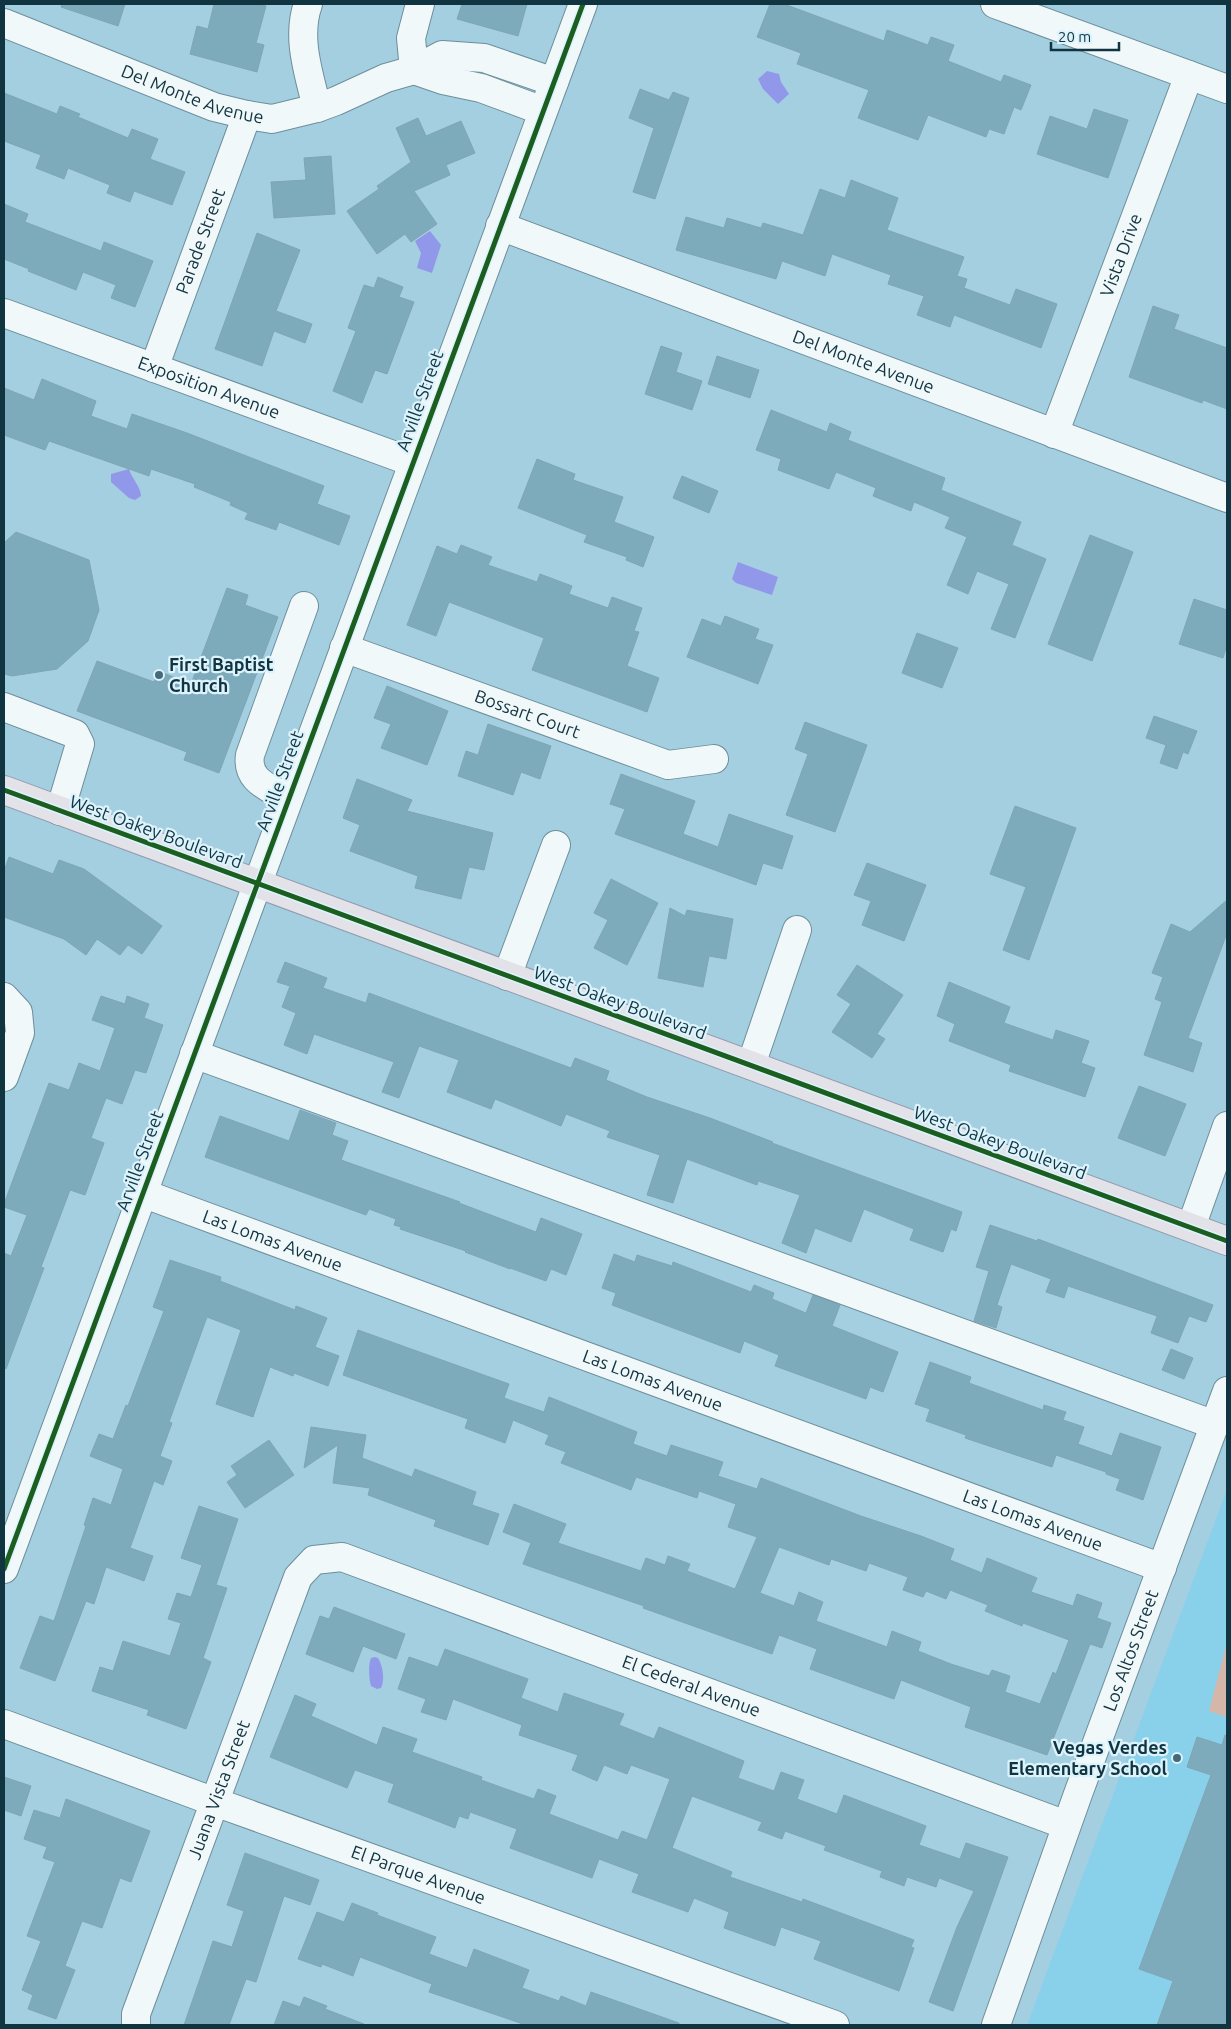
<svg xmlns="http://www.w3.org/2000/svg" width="1231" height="2029" font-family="Ubuntu,sans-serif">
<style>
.built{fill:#89d0eb}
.green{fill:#d4b7a9}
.water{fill:#9298e9}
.building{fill:#7dabbc;stroke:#81a5b2;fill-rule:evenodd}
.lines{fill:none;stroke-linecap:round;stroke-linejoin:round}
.minor-casing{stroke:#6e8e9a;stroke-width:30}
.major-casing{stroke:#919aab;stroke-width:30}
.minor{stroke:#f1f8fa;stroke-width:28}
.major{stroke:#e3e2e9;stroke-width:28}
.cycleway-casing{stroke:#dcf3fc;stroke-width:8}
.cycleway{stroke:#1b5e20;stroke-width:5}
.poi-dot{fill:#446a79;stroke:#dcf3fc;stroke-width:2}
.labels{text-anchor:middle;stroke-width:4.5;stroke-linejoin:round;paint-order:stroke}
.street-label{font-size:18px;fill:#113441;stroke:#dcf3fc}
.poi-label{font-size:18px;font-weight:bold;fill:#113441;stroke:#dcf3fc;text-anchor:start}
</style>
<rect width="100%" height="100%" fill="#a3cfe1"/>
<path class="built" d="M1227,1490V2025H1027Z"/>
<path class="green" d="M1227,1642V1717L1209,1711Z"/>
<path class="water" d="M767,71L779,74L781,82L789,94L778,104L763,89L758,79Z
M430,231L441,245L432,273L417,268L421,253L415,241Z
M129,469C132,479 141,487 141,496L135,500L129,498L111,482V474Z
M738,562L778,577L772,595L736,583L732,579Z
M375,1657L378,1658C383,1666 385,1680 381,1688L377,1689L371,1686C369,1679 368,1665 371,1658Z"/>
<path class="building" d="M62,4H125L118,26L61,7Z
M214,4H256L266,6L256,43L264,45L257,72L190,54L197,26L208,29Z
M462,4H527L518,36L457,19Z
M770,4H784L884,41L887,30L928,45L931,37L954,45L948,61L1001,82L1004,75L1031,85L1021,110L1014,107L1004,134L989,129L986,137L928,115L918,140L858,118L869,90L797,64L801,53L757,37Z
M640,89L669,100L673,92L689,98L655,199L633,192L654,128L629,118Z
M4,93L57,114L60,106L80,114L78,117L128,138L132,129L158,139L150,159L185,172L172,205L134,191L130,202L107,193L110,185L68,168L64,179L36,168L41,155L4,141Z
M1094,109L1128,120L1108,178L1037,154L1050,116L1087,129Z
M418,118L426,136L461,121L475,153L446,165L450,175L414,191L437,224L411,242L405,234L377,254L347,211L379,189L377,186L411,162L396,128Z
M331,156L335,214L274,218L271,182L306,180L304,158Z
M851,180L898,198L887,230L964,257L957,276L967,279L964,288L1010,305L1016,289L1057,304L1041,348L954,315L950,327L917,315L924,296L888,284L891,275L832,254L825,276L782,261L776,279L676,250L686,217L724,228L727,218L761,228L763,223L803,235L820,189L845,198Z
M4,204L28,214L25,222L101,251L104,242L153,261L135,307L111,298L116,285L83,272L76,290L28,271L29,269L4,259Z
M257,233L300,250L276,311L312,324L305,343L274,331L262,366L215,349Z
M378,277L403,287L399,297L414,302L387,374L375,370L362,403L333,391L356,331L348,328L364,285L374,288Z
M1153,306L1179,315L1174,329L1227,348V409L1203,400L1202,403L1129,377Z
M661,346L682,353L676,372L702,381L692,410L645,394Z
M717,356L759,370L750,398L708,384Z
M42,379L96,401L91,416L127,429L132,414L187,433L324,486L317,504L350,516L339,545L279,522L276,530L245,519L248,513L230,505L231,502L194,487L195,484L151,469L149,476L49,441L45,450L4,435V388L34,400Z
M771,410L827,432L830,423L851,432L848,440L945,478L941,490L1021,522L1012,545L1046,559L1015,638L991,629L1009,584L977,571L968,594L947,585L967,537L945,528L950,517L914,502L911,511L873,496L876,488L836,472L829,489L778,470L781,459L756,450Z
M537,459L575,474L573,480L623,497L614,522L654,537L643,567L626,560L627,557L584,542L587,535L518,508Z
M682,476L718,491L709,513L673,498Z
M16,532L89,560L99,610L88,641L57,669L12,676L4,674V543Z
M1090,535L1133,552L1092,661L1048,644Z
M461,545L492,557L488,565L537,582L540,574L572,586L569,594L608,608L612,597L642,608L634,631L639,632L627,666L659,678L647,712L532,670L544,638L449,602L436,636L407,625L437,546L457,554Z
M227,588L248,595L245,605L278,617L219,773L184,760L187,752L77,711L97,661L154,682L158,671L191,684Z
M1194,599L1227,610V645L1223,658L1179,644Z
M725,616L759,629L755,639L773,645L758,684L687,657L702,619L721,626Z
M917,633L958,648L942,688L902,673Z
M387,686L448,711L427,765L381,748L391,724L374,718Z
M1154,716L1197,731L1188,754L1183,752L1177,769L1160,763L1166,745L1146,738Z
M805,722L867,745L835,832L786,815L808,754L795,749Z
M488,724L551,746L540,779L521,772L513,795L458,776L466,751L478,755Z
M621,774L695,801L683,834L718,847L729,814L793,836L782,869L763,863L756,885L615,834L625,809L610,804Z
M357,779L412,800L407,811L493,833L484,870L469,867L461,899L415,888L418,876L350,851L360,825L343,818Z
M1015,806L1076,828L1029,960L1003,950L1026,887L990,874Z
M9,857L53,874L59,860L84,869L162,926L142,954L128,945L120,955L97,939L86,955L64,939L4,917V871Z
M867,863L926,885L904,941L862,925L871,901L854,895Z
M611,879L658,903L627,965L594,948L608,920L594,913Z
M1227,900V933L1188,1038L1202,1043L1193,1072L1144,1055L1162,1002L1155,999L1163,977L1152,973L1171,924L1190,932Z
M670,908L685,916L687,910L733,919L726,959L709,956L703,987L658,978Z
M285,962L327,978L323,988L366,1003L369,993L571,1068L575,1058L609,1071L606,1080L647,1097L710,1118L773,1142L772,1143L962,1212L956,1231L951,1229L943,1252L910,1240L914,1229L864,1209L851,1242L815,1228L806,1253L782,1243L800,1195L758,1181L757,1185L687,1159L673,1203L647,1195L660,1155L607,1137L610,1131L566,1114L561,1126L495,1099L491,1109L447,1092L459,1060L419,1046L399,1098L382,1092L394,1062L314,1034L307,1054L284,1045L296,1013L282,1007L290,986L277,982Z
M857,965L903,995L877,1034L885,1039L872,1058L832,1032L851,1004L837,995Z
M949,982L1010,1007L1004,1023L1053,1040L1056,1030L1089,1041L1081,1063L1095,1068L1085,1097L1009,1071L1011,1065L949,1041L955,1024L937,1016Z
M101,996L125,1004L127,996L149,1004L144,1018L163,1025L146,1073L135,1070L122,1104L106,1098L91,1138L104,1143L85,1195L70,1190L41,1267L44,1268L6,1369L4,1368V1253L11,1256L27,1215L4,1207V1204L49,1083L69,1090L79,1063L100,1071L115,1028L92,1020Z
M1139,1086L1186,1104L1165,1156L1118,1138Z
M300,1110L336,1123L332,1135L348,1141L341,1160L460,1202L459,1203L536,1232L541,1218L582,1234L566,1275L551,1269L546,1281L510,1268V1269L465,1252L466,1251L400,1229L401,1227L394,1225L396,1219L369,1209L366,1215L205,1157L220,1116L289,1141Z
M990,1225L1037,1241L1038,1239L1213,1305L1206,1322L1189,1316L1178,1343L1151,1333L1157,1316L1068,1286L1064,1298L1046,1292L1051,1279L1011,1264L997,1305L1002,1307L996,1328L974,1321L989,1271L976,1267Z
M614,1254L635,1262L637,1255L672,1266L673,1262L751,1292L754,1285L774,1293L772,1299L806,1313L813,1295L840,1305L832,1326L898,1352L883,1392L870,1387L866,1399L775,1366L779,1355L744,1341L740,1353L612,1305L616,1293L602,1288Z
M170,1260L221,1277L220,1281L295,1310L296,1306L327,1318L315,1347L339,1356L328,1386L294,1373L293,1376L270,1367L253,1417L216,1404L241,1330L207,1317L169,1422L172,1423L160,1456L172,1461L163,1485L154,1481L130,1548L153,1556L144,1581L106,1567L94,1604L86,1601L55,1681L20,1668L40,1616L54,1621L86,1526L84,1525L93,1498L111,1505L123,1469L90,1456L99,1434L113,1439L126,1405L128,1406L164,1311L153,1307Z
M358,1330L509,1384L504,1398L544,1412L549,1397L637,1432L633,1444L667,1456L671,1445L723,1462L718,1476L757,1489L761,1478L861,1516L921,1536L954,1549L950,1560L982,1573L987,1558L1037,1578L1031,1592L1073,1606L1077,1594L1102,1603L1097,1618L1111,1623L1102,1648L1090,1644L1047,1755L965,1727L971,1707L901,1680L894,1699L810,1669L817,1649L779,1635L772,1654L643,1608L644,1606L523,1564L531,1543L503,1532L514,1504L566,1524L558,1543L641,1571L646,1558L665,1565L668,1556L690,1564L687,1571L735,1589L757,1537L728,1527L736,1504L699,1491L697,1498L636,1477L631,1490L561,1463L566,1452L545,1444L549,1435L513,1420L505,1443L465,1428L468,1419L343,1375ZM779,1547L829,1565L831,1559L866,1571L869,1563L908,1577L903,1590L923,1597L926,1591L946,1599L950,1590L988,1605L985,1611L1022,1626L1023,1623L1069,1640L1056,1674L1053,1672L1040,1704L1005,1692L1010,1676L992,1670L989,1676L951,1664L918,1651L921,1642L892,1631L887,1647L816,1621L823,1602L799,1592L794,1606L760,1593Z
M1171,1349L1193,1358L1184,1379L1162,1370Z
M930,1362L971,1377L969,1383L1043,1410L1044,1405L1066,1412L1063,1420L1084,1427L1078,1444L1112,1456L1120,1433L1161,1447L1143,1500L1116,1490L1120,1479L1106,1474V1472L1056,1455L1052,1467L965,1438L966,1435L926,1421L930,1409L915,1404Z
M311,1427L366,1435L362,1458L412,1477L415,1469L476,1492L472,1505L499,1514L488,1545L434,1526L436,1520L368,1495L370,1488L333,1483L338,1445L304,1468Z
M269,1440L294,1475L245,1508L227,1482L237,1475L231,1466Z
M199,1506L238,1519L216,1585L227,1588L203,1658L211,1662L186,1729L147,1715L149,1710L92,1691L100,1667L113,1671L123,1641L170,1656L181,1623L168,1619L177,1593L191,1597L202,1565L181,1558Z
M334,1607L405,1634L396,1659L363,1646L353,1672L306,1654L320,1616L329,1619Z
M445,1649L528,1679L521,1698L558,1712L564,1693L624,1714L619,1725L654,1739L659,1727L744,1761L738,1778L774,1791L781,1772L804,1780L797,1799L837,1814L844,1795L926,1826L919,1845L960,1859L966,1843L1008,1857L953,2011L929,2002L957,1927L974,1891L939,1878L936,1887L907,1877L904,1886L880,1877L882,1871L824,1850L826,1846L785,1831L782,1839L758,1830L762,1822L692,1796L672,1848L732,1872L730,1877L802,1902L803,1899L914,1940L911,1947L914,1948L899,1991L814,1959L821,1941L781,1927L775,1946L724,1928L729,1912L694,1898L688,1912L632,1892L639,1874L599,1859L592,1878L510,1848L517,1829L470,1812L468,1819L459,1816L455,1828L388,1802L394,1784L355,1770L347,1788L270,1757L295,1695L316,1704L311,1716L377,1745L383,1727L417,1739L412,1752L482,1777L481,1780L534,1799L538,1789L556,1796L549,1814L618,1840L622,1831L647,1840L670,1779L631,1765L627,1774L604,1765L597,1781L572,1770L578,1755L519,1735L522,1725L453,1699L446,1720L421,1712L426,1699L398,1689L409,1657L438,1667Z
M1225,1735L1227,1736V2025H1157L1173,1981L1139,1969L1211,1775L1187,1767L1197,1737L1222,1745Z
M4,1777L31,1786L21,1816L4,1810Z
M66,1799L150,1831L131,1882L120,1878L102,1928L82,1921L65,1966L75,1970L56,2019L28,2009L33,1995L22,1990L41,1941L27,1936L55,1862L43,1858L47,1847L24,1839L34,1810L60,1818Z
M245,1853L319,1880L310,1905L284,1896L256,1982L246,1979L229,2025H184L213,1941L232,1947L244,1911L227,1905Z
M352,1903L378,1913L377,1915L436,1937L429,1954L467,1968L474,1949L529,1970L522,1988L559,2001L561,1996L586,2006L591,1992L679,2023V2025H526L429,1992L432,1984L360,1957L353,1976L322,1964L321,1967L298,1959L317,1912L344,1922Z
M304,1997L327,2006L325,2009L364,2024L363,2025H274L283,2001L300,2007Z"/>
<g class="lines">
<g class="minor-casing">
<g id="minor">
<path d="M308,4C296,38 309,74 317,108"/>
<path d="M995,4L1227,89"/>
<path id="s1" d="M4,23L214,107L247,115L272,119L317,108L336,101L386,78L414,70L442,55L484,58L554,82"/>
<path d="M414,70L443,80L481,88L543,111"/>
<path d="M414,70L411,38L420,4"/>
<path id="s2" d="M500,226L1227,498"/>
<path id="s3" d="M4,313L412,462"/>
<path id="s4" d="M154,368L247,115"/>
<path id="s5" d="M1054,434L1189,75"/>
<path id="s6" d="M344,648L668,765L714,759"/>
<path d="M4,707L75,734L80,744L60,811"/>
<path d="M288,799C269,787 246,781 250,755L304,606"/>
<path d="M507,976L556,845"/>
<path d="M4,997L18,1012L20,1033L4,1077"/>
<path d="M194,1054L1215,1425"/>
<path d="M751,1065L797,930"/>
<path id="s7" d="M142,1193L1162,1568"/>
<path d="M1191,1227L1227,1126"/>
<path d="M4,1569L583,4"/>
<path id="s8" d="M4,1724L215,1802L835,2025"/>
<path id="s9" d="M136,2025V2014L298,1577L314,1560L342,1557L1066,1825"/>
<path id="s10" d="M996,2025L1078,1794L1227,1391"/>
</g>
</g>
<g class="major-casing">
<path id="major" d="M4,790L1227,1241"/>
</g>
<use href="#minor" class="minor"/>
<use href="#major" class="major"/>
<g class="cycleway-casing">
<path id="cycleway" d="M4,790L1227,1241
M4,1569L583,4"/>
</g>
<use href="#cycleway" class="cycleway"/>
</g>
<g class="poi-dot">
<circle cx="159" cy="675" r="5"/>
<circle cx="1177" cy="1758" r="5"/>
</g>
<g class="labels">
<g class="street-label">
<text dy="6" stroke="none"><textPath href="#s1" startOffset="202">Del Monte Avenue</textPath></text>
<text dy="6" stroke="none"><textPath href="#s4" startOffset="135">Parade Street</textPath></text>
<text dy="6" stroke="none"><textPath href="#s5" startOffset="191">Vista Drive</textPath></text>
<text dy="6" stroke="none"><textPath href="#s2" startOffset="388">Del Monte Avenue</textPath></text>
<text dy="6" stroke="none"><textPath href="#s3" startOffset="218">Exposition Avenue</textPath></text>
<text transform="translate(420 401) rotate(-70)" y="6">Arville Street</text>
<text dy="6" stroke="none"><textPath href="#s6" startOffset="195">Bossart Court</textPath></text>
<text transform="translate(280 781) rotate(-70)" y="6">Arville Street</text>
<text transform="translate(156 832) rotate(20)" y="6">West Oakey Boulevard</text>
<text transform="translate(620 1003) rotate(20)" y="6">West Oakey Boulevard</text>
<text transform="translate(1000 1143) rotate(20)" y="6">West Oakey Boulevard</text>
<text transform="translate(140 1161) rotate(-70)" y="6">Arville Street</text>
<text dy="6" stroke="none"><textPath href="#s7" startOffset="139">Las Lomas Avenue</textPath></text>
<text dy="6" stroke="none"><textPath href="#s7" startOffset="544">Las Lomas Avenue</textPath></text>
<text dy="6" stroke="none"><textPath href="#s7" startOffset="949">Las Lomas Avenue</textPath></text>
<text dy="6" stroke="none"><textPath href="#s10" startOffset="398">Los Altos Street</textPath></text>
<text dy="6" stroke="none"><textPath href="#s9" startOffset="901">El Cederal Avenue</textPath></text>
<text dy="6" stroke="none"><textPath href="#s9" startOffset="250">Juana Vista Street</textPath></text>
<text dy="6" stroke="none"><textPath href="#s8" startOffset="441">El Parque Avenue</textPath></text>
</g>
<g class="poi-label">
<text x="169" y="671">First Baptist<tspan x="169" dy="21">Church</tspan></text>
<text x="1167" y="1754" text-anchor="end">Vegas Verdes<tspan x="1167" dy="21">Elementary School</tspan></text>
</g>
</g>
<rect width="1231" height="2029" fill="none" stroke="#113441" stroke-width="10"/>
<path d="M1051 42v8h68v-8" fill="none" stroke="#113441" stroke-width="2.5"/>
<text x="1058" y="42" font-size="15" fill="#113441" stroke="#dcf3fc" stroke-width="4" paint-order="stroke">20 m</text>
</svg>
